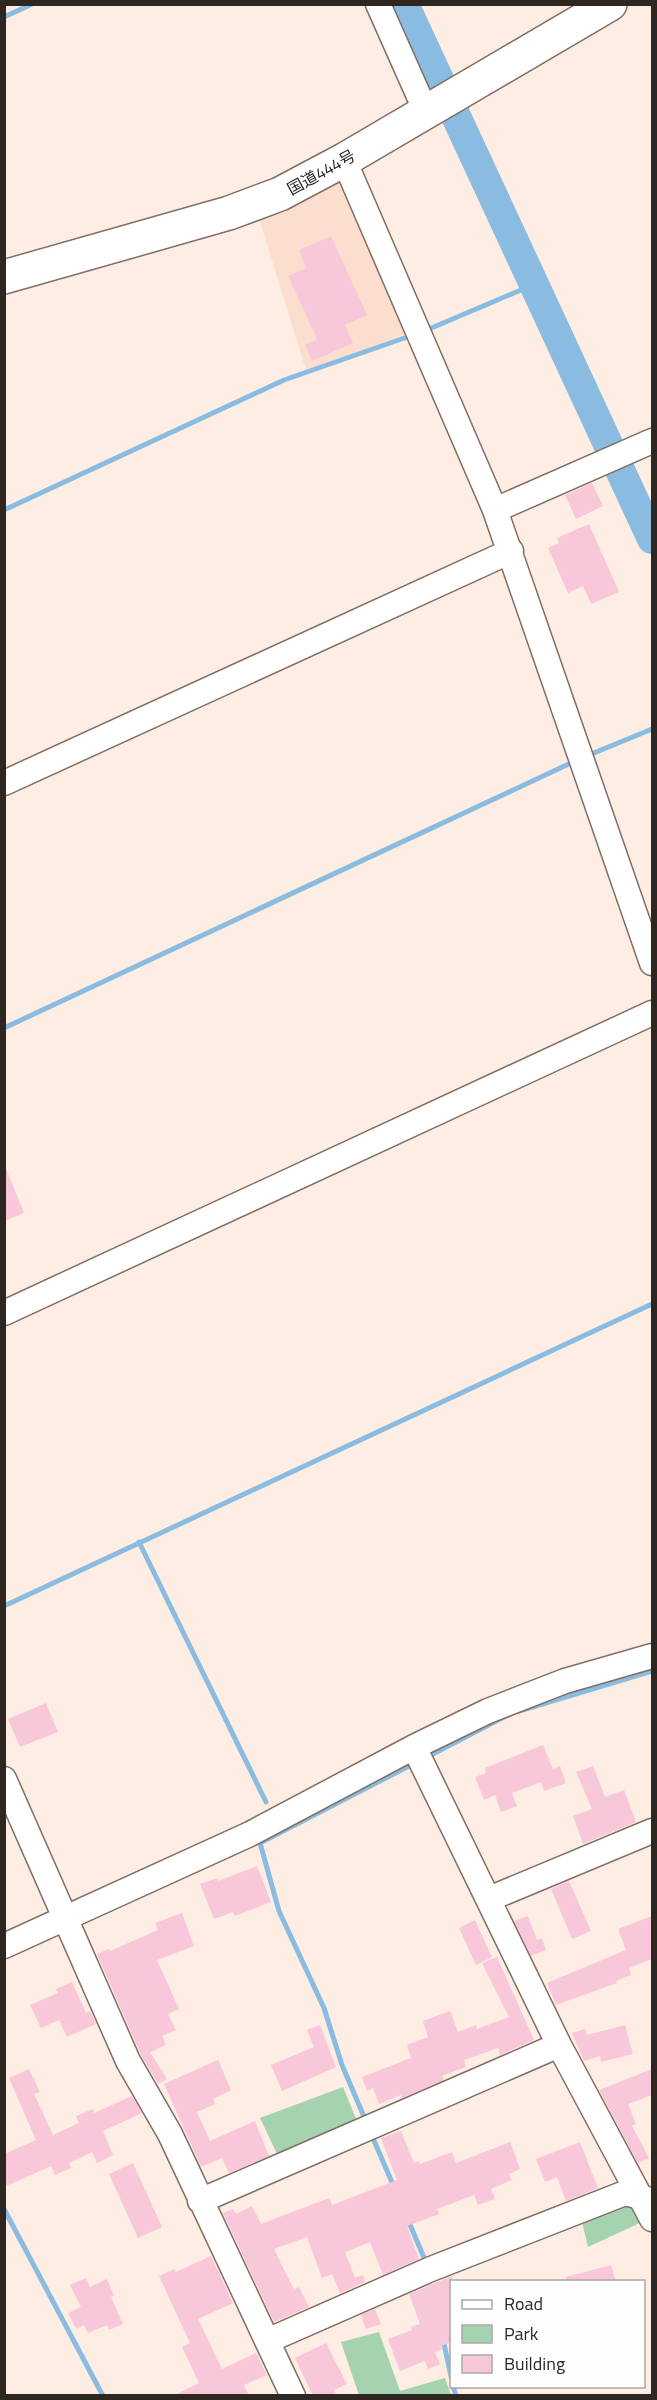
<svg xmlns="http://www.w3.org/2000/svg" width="657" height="2400" font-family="'Titillium Web','Noto Sans JP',sans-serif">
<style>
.built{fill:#fbdecd}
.green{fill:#a5d2af}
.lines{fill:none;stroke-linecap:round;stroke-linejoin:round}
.stream{stroke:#8abbe1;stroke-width:5}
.river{stroke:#8abbe1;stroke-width:30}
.building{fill:#f8c7d9}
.minor-casing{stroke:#806e63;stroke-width:27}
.highway-casing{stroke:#806e63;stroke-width:36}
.minor{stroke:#fff;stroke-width:24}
.highway{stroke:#fff;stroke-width:33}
.labels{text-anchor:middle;stroke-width:5;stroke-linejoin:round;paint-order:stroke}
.street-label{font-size:16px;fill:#2e2621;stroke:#fefefe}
</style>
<rect width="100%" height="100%" fill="#feede2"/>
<path class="built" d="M344,176L412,332L306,370L259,218L292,207Z"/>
<path class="green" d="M343,2087L359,2126L280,2160L260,2118Z
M629,2200L642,2222L588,2247L581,2218Z
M379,2332L400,2391L445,2378L451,2395H359L341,2342Z"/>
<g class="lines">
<path class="stream" d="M4,17L32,4
M429,329L535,284
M4,510L284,380L410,336
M589,755L652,729
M4,1028L573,762
M139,1542L266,1802
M4,1606L652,1304
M519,1711L652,1671
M431,1755L510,1714
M365,2119L342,2065L324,2008L279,1911L260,1843L411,1765
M372,2136L394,2187
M4,2209L103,2396
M408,2220L425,2260
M443,2339L452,2381
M453,2386L456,2396"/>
<path class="river" d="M404,4L652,539"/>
</g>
<path class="building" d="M331,236L367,315L345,325L353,343L312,361L305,345L317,339L288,276L306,268L299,250Z
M592,483L603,506L576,519L565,495Z
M589,524L619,592L591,604L583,586L568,593L548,548L559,543L557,538Z
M5,1166L24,1213L4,1221V1167Z
M46,1703L58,1732L20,1747L8,1719Z
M543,1745L553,1769L560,1766L566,1783L544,1791L541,1782L512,1793L517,1806L501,1812L495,1795L484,1800L475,1777L486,1773L485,1768Z
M593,1766L605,1797L624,1790L636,1822L583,1844L573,1816L592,1809L576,1772Z
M257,1866L271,1902L235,1916L233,1912L214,1919L200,1884L217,1878L218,1881Z
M569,1881L591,1931L572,1939L551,1889Z
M182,1913L194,1946L157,1960L179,2009L168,2014L176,2030L162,2036L166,2045L150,2052L167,2079L158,2084L141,2055L97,1954L109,1949L110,1951L158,1930L155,1923Z
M528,1916L537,1940L542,1938L546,1950L531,1956L514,1921Z
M652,1916V1959L629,1968L631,1975L616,1981L617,1983L556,2005L547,1983L626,1950L618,1929Z
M475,1920L492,1957L476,1965L459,1928Z
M497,1957L534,2040L500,2055L498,2048L464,2060L466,2067L442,2076L444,2080L402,2098L401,2095L379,2104L373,2088L367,2091L362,2077L411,2058L407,2045L428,2037L423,2021L450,2011L458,2032L476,2025L477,2029L509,2017L482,1963Z
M72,1982L86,2013L90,2011L96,2024L67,2037L59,2020L41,2028L30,2005L58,1993L56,1989Z
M320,2025L336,2067L282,2091L271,2065L314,2047L307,2030Z
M625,2025L633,2054L601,2062L600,2056L584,2061L572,2033L585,2029L587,2035Z
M218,2060L231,2090L213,2099L215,2104L197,2112L210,2141L255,2121L269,2156L229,2173L222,2158L201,2167L164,2084Z
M29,2069L40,2092L34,2094L53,2135L79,2123L76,2116L93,2109L94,2113L132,2096L142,2113L103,2131L113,2155L97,2163L92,2152L69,2163L71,2168L55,2175L51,2166L4,2187V2154L36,2140L9,2078Z
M652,2069V2095L628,2104L636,2124L632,2126L649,2158L638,2163L599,2090Z
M401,2131L414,2163L419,2161L420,2164L452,2152L456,2163L510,2142L520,2169L509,2174L512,2180L491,2189L495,2199L478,2205L474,2195L437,2209L439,2214L407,2226L419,2259L383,2275L370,2242L345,2252L355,2278L363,2275L365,2282L340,2293L332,2274L322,2278L307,2237L274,2249L294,2290L299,2287L309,2307L274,2322L223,2213L233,2209L236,2214L252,2206L261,2224L329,2198L332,2205L397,2180L381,2138Z
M580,2142L598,2188L566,2201L557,2177L545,2182L536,2159Z
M133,2163L162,2227L138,2238L109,2174Z
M211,2256L233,2303L198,2319L222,2369L256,2353L267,2375L244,2385L249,2396H173L199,2383L182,2347L190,2343L159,2276L174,2269L176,2272Z
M611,2265L616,2282H566V2277Z
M452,2276V2342L441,2346L442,2350L435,2352L440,2364L428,2369L425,2361L400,2371L388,2339L412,2330L411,2327L420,2324L409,2294Z
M86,2278L90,2287L107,2279L114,2296L111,2297L123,2324L109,2330L107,2325L88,2333L84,2325L76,2329L68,2313L81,2307L70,2285Z
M375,2309L381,2324L366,2329L361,2315Z
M326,2343L347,2384L334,2390L337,2396H313L295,2358Z"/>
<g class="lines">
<g class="minor-casing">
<path id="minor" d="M378,4L426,112
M344,160L495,510L652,963
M495,510L652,441
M4,783L511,551
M4,1313L652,1013
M414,1747L559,2045L652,2219
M4,1779L128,2061L170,2134L293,2396
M489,1899L652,1831
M4,1946L250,1834L414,1747L488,1711L565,1681L652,1656
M200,2201L559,2045
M267,2341L431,2269L625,2193L651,2200"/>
</g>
<g class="highway-casing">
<path id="highway" d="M4,277L229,213L280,194L344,160L610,4"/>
</g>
<use href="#minor" class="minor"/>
<use href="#highway" class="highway"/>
</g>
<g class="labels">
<g class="street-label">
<text transform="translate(321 172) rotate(-29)" y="6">国道444号</text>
</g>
</g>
<rect width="657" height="2400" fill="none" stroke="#2e2621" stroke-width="12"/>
<rect x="450" y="2280" width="195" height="108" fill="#fefefe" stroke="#aba8a6" stroke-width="1.5"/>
<rect x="462" y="2300" width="30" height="9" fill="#ffffff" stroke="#aba8a6" stroke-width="1.5"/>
<text x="504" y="2310" font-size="18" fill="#2e2621">Road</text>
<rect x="462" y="2325" width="30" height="18" fill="#a5d2af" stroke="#aba8a6" stroke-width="1.5"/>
<text x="504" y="2340" font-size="18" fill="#2e2621">Park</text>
<rect x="462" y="2355" width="30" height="18" fill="#f8c7d9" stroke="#aba8a6" stroke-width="1.5"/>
<text x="504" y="2370" font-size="18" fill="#2e2621">Building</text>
</svg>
